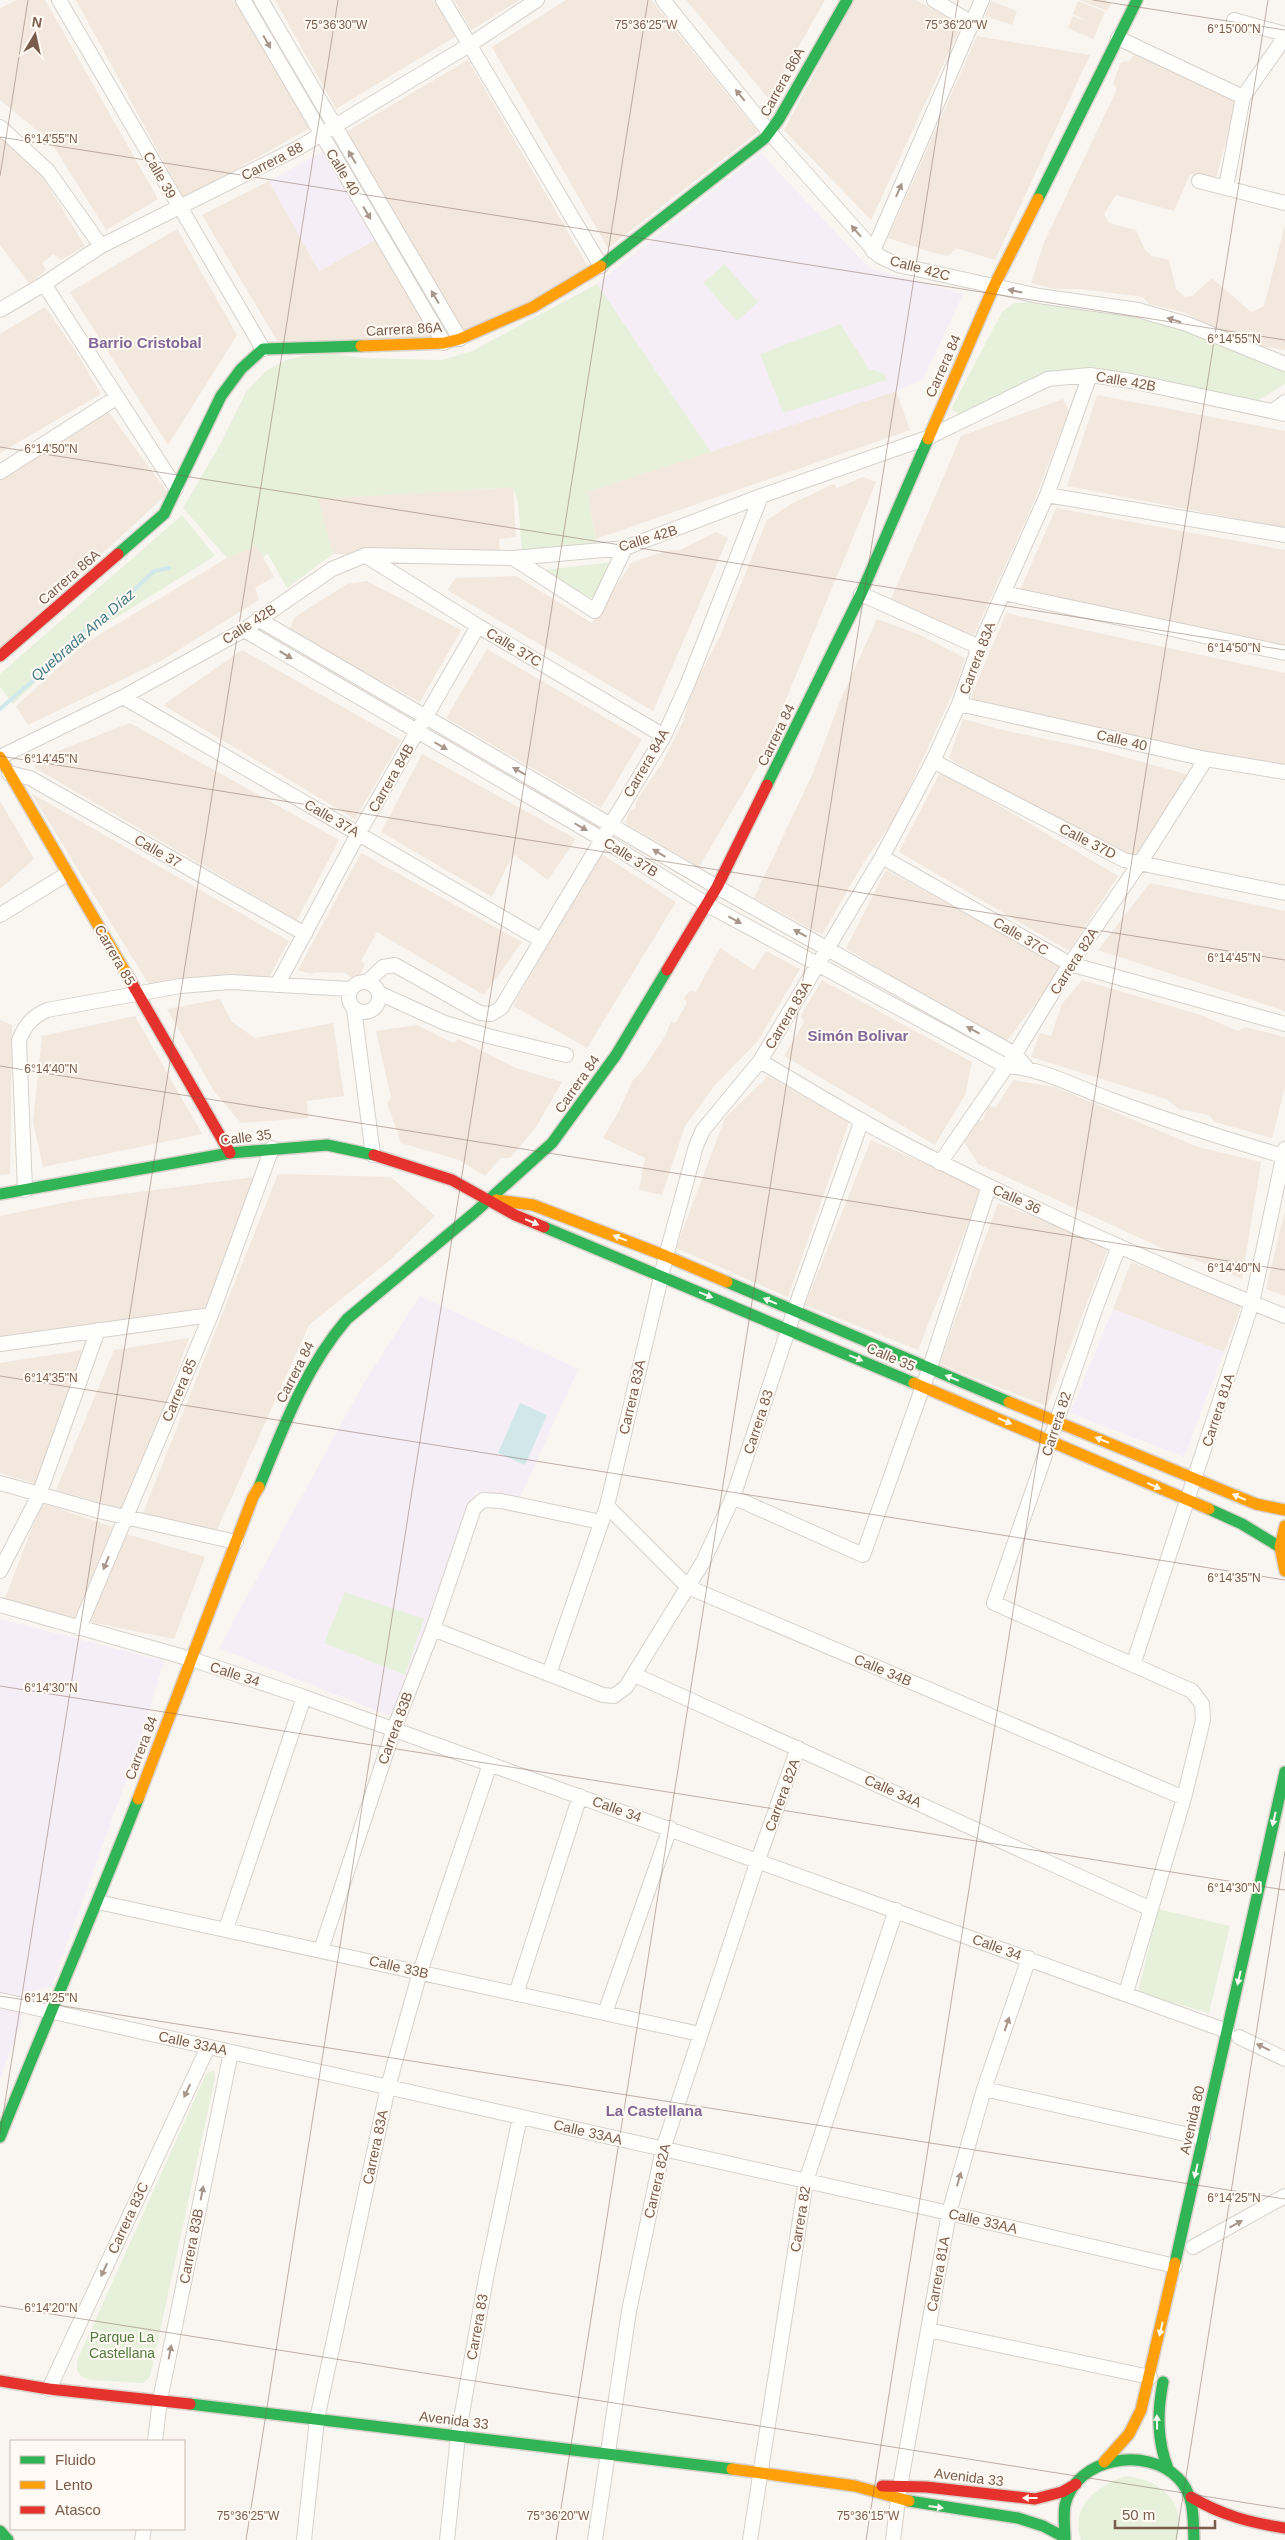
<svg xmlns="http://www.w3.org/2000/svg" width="1285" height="2540" font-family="Arial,sans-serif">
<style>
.residential{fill:#f2e8de}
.education{fill:#f6eef6}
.green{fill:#e7f0db}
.water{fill:#d0e8ea}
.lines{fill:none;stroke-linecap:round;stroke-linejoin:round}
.stream{stroke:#d0e8ea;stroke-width:4}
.street-casing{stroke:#d7d1cb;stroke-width:16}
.fast-casing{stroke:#d9d2cb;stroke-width:14}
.slow-casing{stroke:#d9d2cb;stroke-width:14}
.jam-casing{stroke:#d9d2cb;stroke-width:14}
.street{stroke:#fefefd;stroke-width:14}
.fast{stroke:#30b455;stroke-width:11}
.slow{stroke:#ff9f0a;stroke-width:11}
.jam{stroke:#e5322d;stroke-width:11}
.oneway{fill:#a8958b}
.oneway2{fill:#fffaf3}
.ticks{fill:none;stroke:#7a5c4d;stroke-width:1;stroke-opacity:0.45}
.labels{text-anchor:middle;stroke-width:4;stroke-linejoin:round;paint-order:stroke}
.street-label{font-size:14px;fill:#7a5c4d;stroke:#fffaf3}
.park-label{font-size:14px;fill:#537a41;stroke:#fffaf3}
.neighbourhood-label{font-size:15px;font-weight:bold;fill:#846695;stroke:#fffaf3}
.water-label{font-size:15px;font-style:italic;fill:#437c86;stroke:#fffaf3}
.ticks-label{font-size:12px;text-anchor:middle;fill:#7a5c4d;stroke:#fffaf3;stroke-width:4;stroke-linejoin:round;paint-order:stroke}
</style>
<rect width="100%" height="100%" fill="#f9f5f0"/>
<path class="residential" d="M17,0H45L158,199L106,230L51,142L0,100V8Z
M76,0H236L313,126L184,199Z
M275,0H436L458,35L336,109Z
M454,0H520L471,30Z
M566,0H651L758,132L608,248L492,47Z
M686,0H825L769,99Z
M854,0H915L962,24L871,220L784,130Z
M1080,0H1104L1111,3L1107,11Z
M991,1L1017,11L1012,25L985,16Z
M1078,1L1105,12L1093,39L1068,28L1073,16L1091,23L1073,14Z
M977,36L1090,55L995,260L956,248L948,256L934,253L888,238Z
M1135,52L1238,96L1216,178L1190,174L1174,211L1116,195L1104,214L1109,223L1136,230L1145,250L1152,256L1169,260L1176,289L1185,297L1192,296L1212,278L1251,312L1264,306L1285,225V350L1261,346L1220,330L1183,312L1149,304L1143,297L1080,289H1054L1031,283L1043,245L1117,89L1113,83L1121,62L1130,61Z
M468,60L590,270L463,335L346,132Z
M0,134L39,171L85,246L61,260L53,254L42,263L46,270L30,284L0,245Z
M269,181L319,271L377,239L435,338L278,342L202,215Z
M177,229L237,335L168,445L70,292Z
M45,307L75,350L101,394L0,453V334Z
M896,391L910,430L596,539L587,492Z
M1097,395L1285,431V528L1067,486Z
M1063,399L1069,411L1031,509L973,637L891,599L961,436Z
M108,411L168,493L0,648V478Z
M863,477L876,482L758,767L699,867L625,823L630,810L635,809L636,802L662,763L683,722L690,694L720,636L767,520L791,504L834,484L837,488Z
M513,487L516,537L499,539L500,554H333L317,499Z
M1056,508L1285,550V650L1017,597Z
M716,532L728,538L653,711L447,590L456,578L516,576L592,623L611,588L617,585L631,563L665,551L680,550Z
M257,546L274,577L255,588L259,600L161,661L28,725L16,706L87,642L227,558Z
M367,581L461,630L420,702L289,631L295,617L347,584Z
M1006,613L1285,673V767L968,704Z
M877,619L920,635L965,658L957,684L897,815L862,865L822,935L754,898L813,773L840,701Z
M487,649L642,739L601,808L446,718Z
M242,650L401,740L355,819L163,705Z
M963,719L1007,731L1099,750L1193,776L1144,857L1128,858L1007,794L949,758Z
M130,723L339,840L297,920L35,768V760Z
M422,754L576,839L548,880L513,854L492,897L381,832Z
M941,771L1118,876L1069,951L899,852Z
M31,793L289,941L266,982L153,991Z
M0,801L34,859L0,889Z
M361,853L522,942L484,995L377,932L361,961L365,964L357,981L345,973L316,972L311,974L298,970Z
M600,853L676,902L587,1048L513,1006Z
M886,870L1064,967L1005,1043L923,996L846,948Z
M1150,883L1285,911V1011L1098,950Z
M720,948L754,970L766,951L800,969L758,1041L715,1085L685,1126L662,1195L639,1190L645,1158L603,1138L618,1113L633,1080L643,1070L665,1036L671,1022H676L687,1003L684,998L690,991L696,992Z
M822,980L972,1062L965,1095L935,1145L784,1056L804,1022L801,1015Z
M1082,980L1201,1015L1238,1031L1246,1027L1285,1037V1087L1272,1138L1215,1122L1209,1115L1179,1109L1166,1099L1031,1057L1040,1033L1051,1036L1062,1004Z
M220,999L232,1022L255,1038L333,1023L344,1096L307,1101L308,1118L241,1123L214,1091L167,1009Z
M135,1016L202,1134L43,1167L33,1122L42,1036Z
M0,1020L12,1025L10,1174L0,1175Z
M417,1025L453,1043L458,1039L516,1068L562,1082L536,1127L510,1158H501L485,1176L459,1160L401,1143L387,1103L391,1098L376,1031Z
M768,1076L849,1122L788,1297L676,1248L725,1118Z
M1013,1080L1055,1087L1198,1147L1261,1162L1242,1279L1204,1263L1175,1254L978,1164L963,1140L975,1120H983L988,1106L996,1107Z
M871,1140L982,1188L918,1350L805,1305Z
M278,1174L391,1177L435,1216L390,1260L309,1325L216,1532L143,1513Z
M255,1177L209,1308L178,1317L0,1342V1216L77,1200Z
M998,1203L1109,1246L1047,1406L939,1364Z
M1285,1210V1296L1266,1289Z
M1131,1262L1242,1305L1224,1352L1113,1309Z
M189,1338L127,1510L56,1490L114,1350Z
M82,1350L36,1484L0,1473V1363Z
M42,1503L113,1527L73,1621L3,1603Z
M124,1533L205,1557L174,1639L85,1621Z"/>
<path class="education" d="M327,149L377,239L319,271L269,181Z
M761,153L869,268L963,294L923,379L896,391L711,452L597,284Z
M420,1296L578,1369L519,1500L476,1491L393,1717L219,1648L362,1386Z
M1113,1309L1224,1352L1184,1457L1070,1413Z
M0,1619L164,1661L137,1750L52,1986L22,1993L18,2011L23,2012L21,2024L0,2079Z"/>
<path class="green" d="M724,264L758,302L737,321L703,283Z
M597,284L711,452L587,492L597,546L522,551L518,503L513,487L318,499L333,554L287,588L268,554L263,557L257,546L227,558L183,508L221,443L246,392L266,371L286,360L312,354L329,353L362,358L442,360L472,351Z
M1035,302L1119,314L1186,331L1285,370V384L1257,401L1091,372L960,414L951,409L1002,312L1014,303Z
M840,324L869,369L884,373L887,380L783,413L760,354Z
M182,515L215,556L80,640L13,704L0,687V674Z
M614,562L598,602L542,570Z
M345,1592L424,1619L405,1675L324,1643Z
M1158,1909L1230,1926L1209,2013L1138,1993Z
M214,2070L215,2078L150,2377L143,2383L92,2380L82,2377L77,2371V2361L206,2074Z
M1125,2476C1158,2478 1189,2503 1177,2540H1081C1070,2506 1096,2487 1125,2476Z"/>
<path class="water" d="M520,1403L547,1415L525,1465L498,1453Z"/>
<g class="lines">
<path class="stream" d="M0,709L42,673L78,635L106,617L154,571L169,568"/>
<g class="street-casing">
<path id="street" d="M59,0L263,349
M243,0L444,343
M261,0L460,339
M443,0L601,266
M663,0L770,133L879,256L898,265L1039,296L1138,310L1187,324L1285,364
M934,0L972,23
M1234,20L1285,34
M1118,38L1243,97
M0,127L48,171L101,246
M1199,181L1285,203
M1226,187L1243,97L1285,37
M873,251L982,0
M44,284L176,488
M0,310L44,284L101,246L300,147L471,44L537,0
M1273,411L1285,402
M0,472L116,398
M1047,495L1285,535
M366,556L478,626L664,736
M513,558L595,611L625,548
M1003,593L1285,653
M861,594L979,647
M258,619L717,887L1015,1054L1026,1067
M244,630L602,839L706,904L1006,1066C1043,1068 1077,1088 1112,1100C1168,1121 1226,1139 1283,1156
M123,697L541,940
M959,704L1206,759L1285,772
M0,757L123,697L244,630L332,569L366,555L513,558L625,548L761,496L927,438L1048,379L1090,375L1131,381L1285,414
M933,761L1124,860L1285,893
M9,773L30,778L305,934
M882,857L1070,964L1285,1024
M0,915L67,874
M349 997a15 15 0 1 1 30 0a15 15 0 1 1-30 0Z
M367,982L383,967L395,965L480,1013L491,1014L501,1008L664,736L688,683L761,496
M277,985L358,834L478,626
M379,993L445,1023L488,1036L566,1055
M354,1009L373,1155
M760,1061C820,1096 879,1133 942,1163C1054,1219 1169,1270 1285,1316
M940,1163L1015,1054L1070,964L1144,857L1206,759
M25,1190L19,1040C26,1024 32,1017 47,1010L180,986L230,982L350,989
M1119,1246L1096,1307L994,1603L1192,1691L1202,1704L1203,1720L1184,1798L1126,1993
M0,1344L211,1315
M0,1483L99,1511L236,1542
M733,1497L863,1555L932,1361L989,1186
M607,1506L688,1587L1184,1798
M0,1571L39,1495L98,1330
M0,1605L191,1659L304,1697L1227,2031
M79,1628L211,1315L272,1148
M433,1629L603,1695L614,1696L626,1687L703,1562L733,1497L797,1303L862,1120
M1133,1665L1252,1303L1285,1149
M549,1674L607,1506L666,1256L696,1146L703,1130L760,1061L882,857L933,761L959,704L979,647L1047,495L1090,375
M635,1675L1151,1909
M98,1902L700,2034
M226,1929L304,1697
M321,1950L394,1729L433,1629L474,1508L483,1500L501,1501L601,1522
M516,1994L580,1796
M0,2000L949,2213L1175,2266
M605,2013L670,1828
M1239,2037L1285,2059
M984,2089L1203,2138
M1193,2247L1285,2196
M928,2330L1150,2377
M49,2389L208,2047
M155,2441L160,2400L231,2052
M142,2540L144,2529
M304,2540L317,2419L388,2087L420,1972L490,1764
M447,2540L458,2436L486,2278L520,2117
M595,2540L629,2311L663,2149L758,1860L798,1748
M750,2540L806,2181L896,1910
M893,2540L899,2492L949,2213L984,2089L1029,1958"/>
</g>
<g class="fast-casing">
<path id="fast" d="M1038,199L1137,0
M601,266L765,138L779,119L847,0
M118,554L164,514L221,396L241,369L263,349L361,346
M767,785L861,594L928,439
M0,1194L230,1153L327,1145L374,1155
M544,1227L914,1383
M727,1282L1009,1402
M259,1487C283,1428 305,1368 347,1319L474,1213L552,1143L616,1055L667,970
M1209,1509L1242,1524L1280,1547
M0,2137C45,2024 94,1912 138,1799
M1175,2263L1285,1772
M1163,2382C1157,2413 1157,2440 1168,2469
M190,2404L732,2469
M909,2501L1018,2518L1043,2526L1064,2537
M0,2531L8,2540
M1065,2540C1065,2529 1063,2516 1065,2505C1076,2457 1146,2446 1178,2478C1195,2495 1193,2519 1194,2540"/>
</g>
<g class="slow-casing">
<path id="slow" d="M361,346L444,343L460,339L533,307L601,266
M928,439L994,286L1038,199
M0,757L130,980
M496,1200L533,1205L666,1256L727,1282
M914,1383L1209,1509
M1009,1402L1256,1504L1285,1510
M1285,1526L1280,1547L1285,1571
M138,1799L253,1497L259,1487
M1104,2462L1129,2434L1141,2410L1175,2263
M732,2469L855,2486L909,2501"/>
</g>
<g class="jam-casing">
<path id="jam" d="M0,656L118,554
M667,970L717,887L767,785
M130,980L230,1153
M374,1155L452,1180L515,1215L544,1227
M0,2381L49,2389L190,2404
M882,2486L926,2487L1035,2499L1062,2492L1076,2484
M1191,2497C1221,2515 1251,2523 1285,2528"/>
</g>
<use href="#street" class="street"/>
<use href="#fast" class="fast"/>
<use href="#slow" class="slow"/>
<use href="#jam" class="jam"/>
</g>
<defs><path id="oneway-solid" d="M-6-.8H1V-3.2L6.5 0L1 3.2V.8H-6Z" transform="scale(1.25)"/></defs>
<g class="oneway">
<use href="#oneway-solid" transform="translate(267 42) rotate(60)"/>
<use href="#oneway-solid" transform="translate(740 95) rotate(-129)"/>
<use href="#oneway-solid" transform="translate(352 157) rotate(-121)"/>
<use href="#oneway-solid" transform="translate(899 190) rotate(-66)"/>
<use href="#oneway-solid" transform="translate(367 213) rotate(59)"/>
<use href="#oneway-solid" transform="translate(856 231) rotate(-131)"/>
<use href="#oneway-solid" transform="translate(1015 291) rotate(-168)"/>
<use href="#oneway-solid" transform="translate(435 297) rotate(-121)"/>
<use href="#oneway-solid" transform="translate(1174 320) rotate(-163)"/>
<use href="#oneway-solid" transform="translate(286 655) rotate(31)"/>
<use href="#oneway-solid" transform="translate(441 746) rotate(30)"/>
<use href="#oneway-solid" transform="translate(519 771) rotate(-150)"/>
<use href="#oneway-solid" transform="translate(581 827) rotate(30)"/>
<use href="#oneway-solid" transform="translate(659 853) rotate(-149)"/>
<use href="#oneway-solid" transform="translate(735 920) rotate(29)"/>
<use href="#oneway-solid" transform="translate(800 933) rotate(-151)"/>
<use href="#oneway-solid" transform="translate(973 1030) rotate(-151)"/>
<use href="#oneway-solid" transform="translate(106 1563) rotate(112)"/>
<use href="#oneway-solid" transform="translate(1007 2024) rotate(-71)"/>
<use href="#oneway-solid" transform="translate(1263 2047) rotate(-154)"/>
<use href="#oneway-solid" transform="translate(187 2091) rotate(115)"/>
<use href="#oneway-solid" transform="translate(959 2179) rotate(-74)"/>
<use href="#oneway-solid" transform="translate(202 2193) rotate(-79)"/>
<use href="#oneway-solid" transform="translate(1236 2224) rotate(-29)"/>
<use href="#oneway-solid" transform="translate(104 2270) rotate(115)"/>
<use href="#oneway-solid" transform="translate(170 2352) rotate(-79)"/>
</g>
<g class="oneway2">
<use href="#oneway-solid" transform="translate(532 1222) rotate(23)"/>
<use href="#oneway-solid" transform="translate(620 1238) rotate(-159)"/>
<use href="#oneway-solid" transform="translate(706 1295) rotate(22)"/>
<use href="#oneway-solid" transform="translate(770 1301) rotate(-157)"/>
<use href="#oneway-solid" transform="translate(856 1358) rotate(23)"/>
<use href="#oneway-solid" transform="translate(952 1378) rotate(-158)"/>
<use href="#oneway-solid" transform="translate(1005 1421) rotate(23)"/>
<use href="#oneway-solid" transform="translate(1102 1440) rotate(-158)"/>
<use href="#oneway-solid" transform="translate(1154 1486) rotate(24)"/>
<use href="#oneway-solid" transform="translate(1239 1497) rotate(-157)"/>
<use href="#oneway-solid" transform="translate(1274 1819) rotate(103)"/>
<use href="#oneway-solid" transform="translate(1239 1978) rotate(103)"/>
<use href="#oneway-solid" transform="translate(1196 2171) rotate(103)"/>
<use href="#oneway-solid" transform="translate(1161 2329) rotate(103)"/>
<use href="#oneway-solid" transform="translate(1157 2422) rotate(-91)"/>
<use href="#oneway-solid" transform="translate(1030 2498) rotate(-180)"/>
<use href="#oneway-solid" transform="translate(936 2507) rotate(8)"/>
</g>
<path class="ticks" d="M1093,0L1285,30M0,137L1285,340M0,176L28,0M0,447L1285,650M0,756L1285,960M0,1066L1285,1270M0,1376L1285,1580M0,1686L1285,1890M0,1996L1285,2199M0,2134L338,0M0,2306L1285,2509M246,2540L648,0M556,2540L958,0M866,2540L1268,0M1176,2540L1285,1851"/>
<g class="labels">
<g class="street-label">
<text transform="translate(782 82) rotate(-61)" y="5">Carrera 86A</text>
<text transform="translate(272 161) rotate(-27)" y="5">Carrera 88</text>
<text transform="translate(343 172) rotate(59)" y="5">Calle 40</text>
<text transform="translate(160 175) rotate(60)" y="5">Calle 39</text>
<text transform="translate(920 268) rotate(15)" y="5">Calle 42C</text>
<text transform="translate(404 329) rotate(-3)" y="5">Carrera 86A</text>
<text transform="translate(943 366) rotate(-66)" y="5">Carrera 84</text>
<text transform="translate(1126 381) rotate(10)" y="5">Calle 42B</text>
<text transform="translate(648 538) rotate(-17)" y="5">Calle 42B</text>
<text transform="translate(69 577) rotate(-41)" y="5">Carrera 86A</text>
<text transform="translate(249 624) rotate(-33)" y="5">Calle 42B</text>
<text transform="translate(514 647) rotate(31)" y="5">Calle 37C</text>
<text transform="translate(977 658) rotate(-69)" y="5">Carrera 83A</text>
<text transform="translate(776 735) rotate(-64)" y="5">Carrera 84</text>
<text transform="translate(1122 740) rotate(13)" y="5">Calle 40</text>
<text transform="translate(646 763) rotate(-60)" y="5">Carrera 84A</text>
<text transform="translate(391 778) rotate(-60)" y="5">Carrera 84B</text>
<text transform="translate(332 818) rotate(30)" y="5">Calle 37A</text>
<text transform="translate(1088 841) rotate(27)" y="5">Calle 37D</text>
<text transform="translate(158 851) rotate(30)" y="5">Calle 37</text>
<text transform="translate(631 857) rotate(32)" y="5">Calle 37B</text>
<text transform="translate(1021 936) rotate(30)" y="5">Calle 37C</text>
<text transform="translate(115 955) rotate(60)" y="5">Carrera 85</text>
<text transform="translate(1074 961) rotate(-57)" y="5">Carrera 82A</text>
<text transform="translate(788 1015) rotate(-59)" y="5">Carrera 83A</text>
<text transform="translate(577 1084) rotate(-55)" y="5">Carrera 84</text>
<text transform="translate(246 1137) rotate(-7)" y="5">Calle 35</text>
<text transform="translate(1017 1199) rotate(25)" y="5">Calle 36</text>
<text transform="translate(891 1357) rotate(23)" y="5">Calle 35</text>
<text transform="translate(295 1372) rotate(-63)" y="5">Carrera 84</text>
<text transform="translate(179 1390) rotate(-67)" y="5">Carrera 85</text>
<text transform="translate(632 1397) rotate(-77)" y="5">Carrera 83A</text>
<text transform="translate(1218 1410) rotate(-72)" y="5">Carrera 81A</text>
<text transform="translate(758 1422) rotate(-72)" y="5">Carrera 83</text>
<text transform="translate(1056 1424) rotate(-72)" y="5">Carrera 82</text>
<text transform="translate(883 1670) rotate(23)" y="5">Calle 34B</text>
<text transform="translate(235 1674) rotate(18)" y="5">Calle 34</text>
<text transform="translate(395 1728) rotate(-70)" y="5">Carrera 83B</text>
<text transform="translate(141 1748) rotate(-69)" y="5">Carrera 84</text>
<text transform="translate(893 1791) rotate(24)" y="5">Calle 34A</text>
<text transform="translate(782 1795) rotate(-70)" y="5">Carrera 82A</text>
<text transform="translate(617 1809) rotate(20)" y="5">Calle 34</text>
<text transform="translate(997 1947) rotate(20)" y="5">Calle 34</text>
<text transform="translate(399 1967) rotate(13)" y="5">Calle 33B</text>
<text transform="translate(193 2043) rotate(12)" y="5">Calle 33AA</text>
<text transform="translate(1192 2120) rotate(-77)" y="5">Avenida 80</text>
<text transform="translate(588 2132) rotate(13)" y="5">Calle 33AA</text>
<text transform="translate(375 2147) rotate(-78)" y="5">Carrera 83A</text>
<text transform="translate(657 2181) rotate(-77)" y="5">Carrera 82A</text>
<text transform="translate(128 2218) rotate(-65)" y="5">Carrera 83C</text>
<text transform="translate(800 2219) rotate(-81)" y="5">Carrera 82</text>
<text transform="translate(983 2221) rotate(13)" y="5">Calle 33AA</text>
<text transform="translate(191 2246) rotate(-79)" y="5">Carrera 83B</text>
<text transform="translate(938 2274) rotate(-80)" y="5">Carrera 81A</text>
<text transform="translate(477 2327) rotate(-80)" y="5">Carrera 83</text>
<text transform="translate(454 2420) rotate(7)" y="5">Avenida 33</text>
<text transform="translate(969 2477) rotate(7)" y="5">Avenida 33</text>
</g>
<g class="park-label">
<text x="122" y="2342">Parque La<tspan x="122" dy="16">Castellana</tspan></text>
</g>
<g class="neighbourhood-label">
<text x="145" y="348">Barrio Cristobal</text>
<text x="858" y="1041">Simón Bolivar</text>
<text x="654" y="2116">La Castellana</text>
</g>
<g class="water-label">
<text transform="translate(83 635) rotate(-41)" y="5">Quebrada Ana Díaz</text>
</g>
</g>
<g class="ticks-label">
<text x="336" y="29">75°36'30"W</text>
<text x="646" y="29">75°36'25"W</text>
<text x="956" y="29">75°36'20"W</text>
<text x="1234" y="33">6°15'00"N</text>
<text x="51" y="143">6°14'55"N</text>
<text x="1234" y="343">6°14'55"N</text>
<text x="51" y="453">6°14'50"N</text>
<text x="1234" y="652">6°14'50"N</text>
<text x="51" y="763">6°14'45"N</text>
<text x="1234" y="962">6°14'45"N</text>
<text x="51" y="1073">6°14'40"N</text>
<text x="1234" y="1272">6°14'40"N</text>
<text x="51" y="1382">6°14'35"N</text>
<text x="1234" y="1582">6°14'35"N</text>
<text x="51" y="1692">6°14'30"N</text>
<text x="1234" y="1892">6°14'30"N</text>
<text x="51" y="2002">6°14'25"N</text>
<text x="1234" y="2202">6°14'25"N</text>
<text x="51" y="2312">6°14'20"N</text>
<text x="248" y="2520">75°36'25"W</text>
<text x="558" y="2520">75°36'20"W</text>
<text x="868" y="2520">75°36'15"W</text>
</g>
<rect x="10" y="2440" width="175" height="90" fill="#fffaf3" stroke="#cabbb1"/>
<rect x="20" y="2456" width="25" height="8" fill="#30b455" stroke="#cabbb1"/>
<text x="55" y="2465" font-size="15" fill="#7a5c4d">Fluido</text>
<rect x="20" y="2481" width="25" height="8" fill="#ff9f0a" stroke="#cabbb1"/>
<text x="55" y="2490" font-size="15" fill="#7a5c4d">Lento</text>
<rect x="20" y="2506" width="25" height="8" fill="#e5322d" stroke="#cabbb1"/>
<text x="55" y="2515" font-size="15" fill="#7a5c4d">Atasco</text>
<g transform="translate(35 35) rotate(9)" stroke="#fffaf3" stroke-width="4" paint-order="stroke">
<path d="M0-4L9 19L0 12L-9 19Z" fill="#7a5c4d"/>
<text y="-8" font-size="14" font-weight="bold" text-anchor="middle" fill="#7a5c4d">N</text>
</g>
<path d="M1115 2520v8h100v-8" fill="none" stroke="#7a5c4d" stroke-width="2.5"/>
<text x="1122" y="2520" font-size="15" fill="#7a5c4d" stroke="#fffaf3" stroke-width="4" paint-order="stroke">50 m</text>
</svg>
